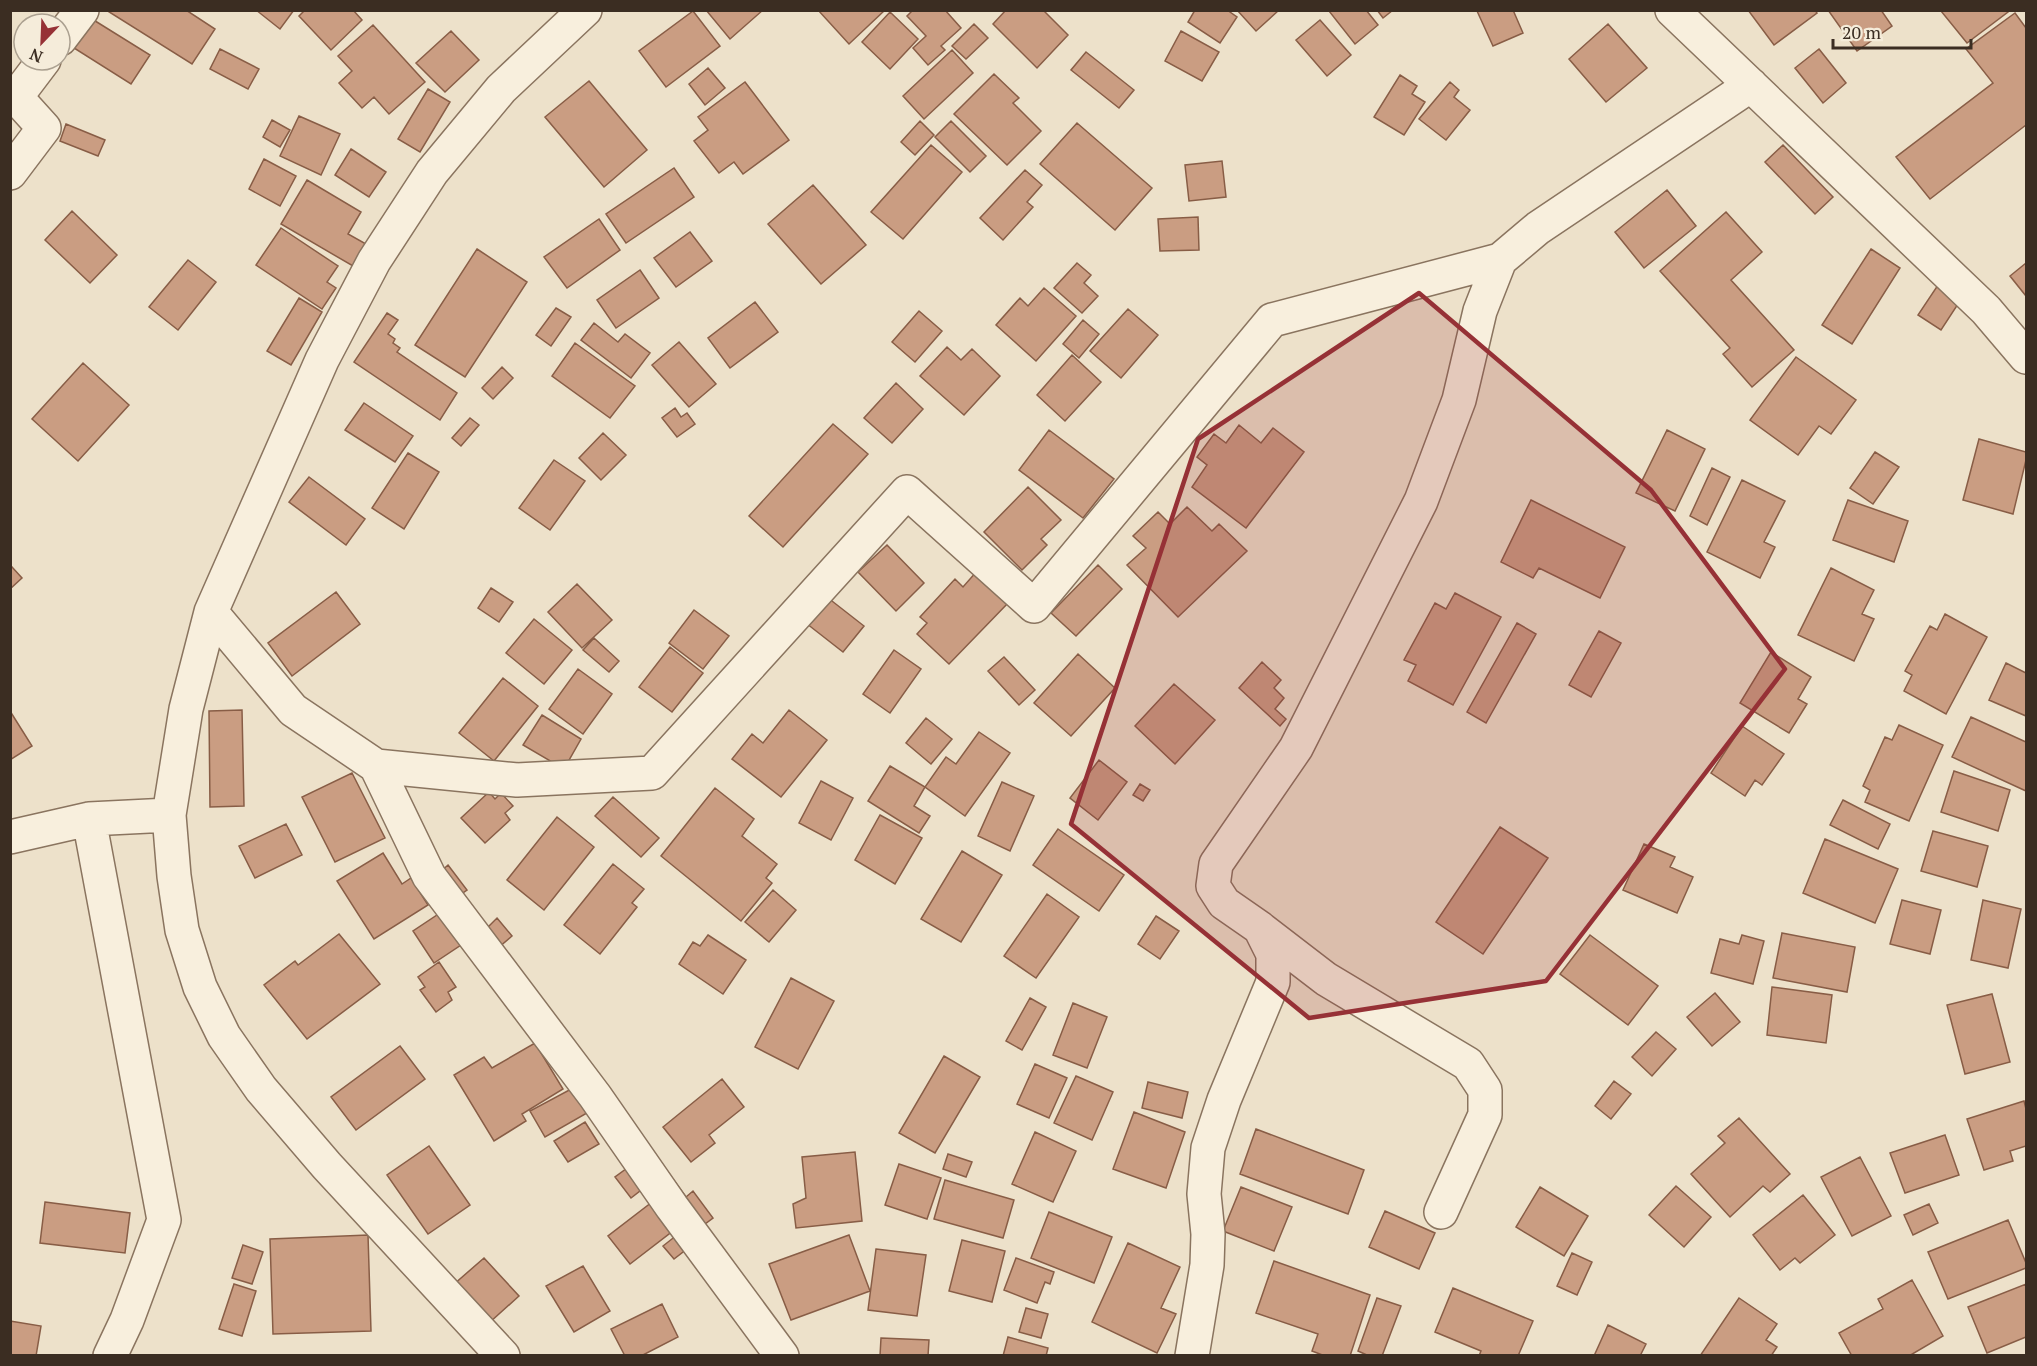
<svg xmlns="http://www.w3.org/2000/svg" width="2037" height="1366" font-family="'PT Serif',serif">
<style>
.building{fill:#ca9d82;stroke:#885d46;stroke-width:1.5}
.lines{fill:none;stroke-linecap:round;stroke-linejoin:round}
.minor-casing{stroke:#8a745f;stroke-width:36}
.minor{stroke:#f8efdd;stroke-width:33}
.marked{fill:#963136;fill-opacity:0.2;stroke:#963136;stroke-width:4.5;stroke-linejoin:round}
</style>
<rect width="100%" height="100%" fill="#ede1ca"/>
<path class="building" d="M106,10H186L215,29L192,64Z
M256,10H294L280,29Z
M305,10H353L362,20L331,50L299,16Z
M706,10H763L730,39Z
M818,10H885L849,44Z
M913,10H945L961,28L941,46L945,50L928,65L913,48L926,36L907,16Z
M1006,10H1043L1068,35L1037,68L993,24Z
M1195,10H1227L1237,17L1220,43L1188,22Z
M1237,10H1279L1256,31Z
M1366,10L1378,25L1355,44L1329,11Z
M1377,10H1393L1383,18Z
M1478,10H1513L1523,33L1493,46L1477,11Z
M1748,10H1815L1817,13L1774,45Z
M1828,10H1881L1892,26L1857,51Z
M2007,10L2008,12L1967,43L1941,11Z
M693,11L720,46L666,87L639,51Z
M890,12L918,39L890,69L862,42Z
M2015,13L2026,28V125L1930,199L1896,157L1993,83L1966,49Z
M92,19L150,55L131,84L74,48Z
M1320,20L1351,55L1327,76L1296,40Z
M974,24L988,38L966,59L952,46Z
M1608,24L1647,68L1606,102L1569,59Z
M373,25L425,82L389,114L374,97L362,108L339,83L352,71L338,56Z
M451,31L479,60L445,92L416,63Z
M1181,31L1219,52L1202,81L1165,61Z
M220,49L259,69L248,89L210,69Z
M1819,49L1846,83L1823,103L1795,68Z
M952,50L973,73L924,119L903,96Z
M1086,52L1134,90L1119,108L1071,70Z
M708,68L725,88L705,105L689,84Z
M994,74L1019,98L1013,103L1041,131L1007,165L954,114Z
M1400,75L1417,86L1412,94L1425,102L1404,135L1374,117Z
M589,81L647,150L604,187L545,117Z
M745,82L789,140L743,174L734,162L719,173L694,141L708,130L698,117Z
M1450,82L1459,90L1454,97L1470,110L1446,140L1419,119Z
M428,89L450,102L420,152L398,139Z
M299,116L340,134L321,175L280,156Z
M272,120L290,130L280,147L263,137Z
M920,121L934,135L915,155L901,142Z
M951,121L986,156L970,172L935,137Z
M1077,123L1152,188L1115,230L1040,164Z
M66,124L105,140L98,156L60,141Z
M931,145L962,172L903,239L871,212Z
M1783,145L1833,197L1815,214L1765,162Z
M351,149L386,172L369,197L335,175Z
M264,159L296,176L280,206L249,189Z
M1222,161L1226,197L1189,201L1185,165Z
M674,168L694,197L626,243L606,214Z
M1025,170L1042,185L1027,202L1033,207L1003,240L980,218Z
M307,180L361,212L348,234L366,244L353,266L281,224Z
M813,185L866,245L821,284L768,224Z
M1667,190L1696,226L1644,268L1615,232Z
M72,211L117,255L90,283L45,240Z
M1726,212L1762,252L1731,280L1794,350L1752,387L1723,354L1730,348L1660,271Z
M1198,217L1199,250L1160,251L1158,219Z
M599,219L620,250L567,288L544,257Z
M281,228L338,266L327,282L336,288L322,309L256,265Z
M690,232L712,261L676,287L654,258Z
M477,249L527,282L465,377L415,345Z
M1871,249L1900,268L1852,344L1822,325Z
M188,260L216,282L178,330L149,307Z
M1077,263L1091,275L1084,283L1098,296L1082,313L1054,288Z
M2026,263V296L2010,276Z
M640,270L659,298L616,328L597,300Z
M1938,285L1960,301L1941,330L1918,315Z
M1044,288L1076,316L1036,361L996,325L1020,298L1028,306Z
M299,298L322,312L291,365L267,351Z
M755,302L778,332L730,368L708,338Z
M556,308L571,317L551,346L536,335Z
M1128,309L1158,335L1121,378L1090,351Z
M919,311L942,331L915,362L892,342Z
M387,313L398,320L388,334L395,339L393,343L400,348L397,352L457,393L440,420L354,362Z
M1083,320L1099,334L1079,358L1063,344Z
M594,323L618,342L625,334L650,353L631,378L581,340Z
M679,342L716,384L689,407L652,365Z
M575,343L635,386L610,418L552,376Z
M947,347L961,360L972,349L1000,376L964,415L920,376Z
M1072,355L1101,382L1065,421L1037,395Z
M1796,357L1856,400L1831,434L1819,426L1798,455L1750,420Z
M83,363L129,405L78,461L32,419Z
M502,367L513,378L493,399L482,388Z
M896,383L923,409L892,443L864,418Z
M364,403L413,436L395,462L345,430Z
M675,408L681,417L687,413L695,424L677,437L662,418Z
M470,418L479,425L461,446L452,438Z
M833,424L868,454L783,547L749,516Z
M1239,425L1261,443L1273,428L1304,452L1246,528L1192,487L1207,465L1197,457L1214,434L1226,443Z
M1049,430L1114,479L1083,518L1019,470Z
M1667,430L1705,449L1675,511L1636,493Z
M603,433L626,455L601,480L579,458Z
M1979,439L2026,452V460L2013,514L1963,500Z
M1875,452L1899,467L1873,504L1850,488Z
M408,453L439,472L404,529L372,508Z
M554,460L585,481L550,530L519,508Z
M1712,468L1730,477L1707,525L1690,516Z
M309,477L365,519L346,545L289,502Z
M1742,480L1785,501L1764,542L1775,547L1760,578L1707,552Z
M1028,487L1061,520L1041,539L1047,545L1022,570L984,532Z
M1531,500L1625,547L1600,598L1539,568L1533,578L1501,562Z
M1848,500L1908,521L1894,562L1833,540Z
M1187,507L1212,531L1219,524L1247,551L1178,617L1127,565L1146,548L1133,536L1158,512L1170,524Z
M887,545L924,583L896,611L858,572Z
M1098,565L1122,589L1076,636L1051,613Z
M12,567L22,578L10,589V568Z
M1831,568L1874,590L1862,614L1874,619L1854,661L1798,635Z
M977,571L1009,602L949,664L917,634L927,623L920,617L955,579L963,587Z
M577,584L612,620L582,648L548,612Z
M491,588L513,602L499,622L478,608Z
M336,592L360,624L292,676L268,643Z
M1455,593L1501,617L1453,705L1408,681L1416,665L1404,660L1435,603L1446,609Z
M823,594L864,626L843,652L802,620Z
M694,610L729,636L703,669L669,643Z
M1945,614L1987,637L1946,714L1904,691L1912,675L1905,671L1930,626L1937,630Z
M534,619L572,650L544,684L506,653Z
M1517,623L1536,634L1486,723L1467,712Z
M1599,631L1621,643L1591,697L1569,685Z
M594,638L619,661L609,672L583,650Z
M670,647L703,673L672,712L639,687Z
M894,650L921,669L890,713L863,694Z
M1771,652L1811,677L1798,699L1807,704L1789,733L1740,703Z
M1078,654L1115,688L1071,736L1034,703Z
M1004,657L1035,690L1019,705L988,671Z
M1262,662L1281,680L1274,688L1284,698L1275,709L1286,719L1280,726L1239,688Z
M2006,663L2026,673V716L1989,700Z
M578,669L612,694L583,734L549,709Z
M503,678L538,706L494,761L459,733Z
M1174,684L1215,720L1175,764L1135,726Z
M242,710L244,806L210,807L209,711Z
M789,710L827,740L781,797L732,759L752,734L763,743Z
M10,711L32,746L10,760Z
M542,715L581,739L564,769L523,745Z
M1971,717L2026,742V791L1952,757Z
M926,718L952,739L931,764L906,743Z
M1899,725L1943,745L1909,821L1865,802L1870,790L1863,786L1885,737L1892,740Z
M1742,726L1784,754L1762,785L1755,780L1745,796L1711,773Z
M979,732L1010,753L965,816L925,787L946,757L956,764Z
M1099,760L1127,782L1098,820L1070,798Z
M890,766L925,787L914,806L930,816L919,833L868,801Z
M1954,771L2010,790L1998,831L1941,812Z
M352,773L385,838L335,862L302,797Z
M821,781L853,798L831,840L799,823Z
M1002,782L1034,796L1010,851L978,836Z
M1140,784L1150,790L1143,801L1133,795Z
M715,788L754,819L742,836L777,864L766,878L772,883L741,921L661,856Z
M489,792L495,799L501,793L513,806L505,813L510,820L485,843L461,818Z
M613,797L659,838L641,857L595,816Z
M1843,800L1890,824L1878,849L1830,825Z
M880,815L922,838L895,884L855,860Z
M557,817L594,847L544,910L507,880Z
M286,824L302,855L255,878L239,846Z
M1500,827L1548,858L1483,954L1436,922Z
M1058,829L1124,875L1099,911L1033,865Z
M1933,831L1988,846L1977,887L1921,871Z
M1825,839L1898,869L1875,923L1803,893Z
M1644,844L1675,857L1670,867L1693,877L1677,913L1623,890Z
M962,851L1002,875L961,942L921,919Z
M383,853L402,884L411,878L428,905L374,939L337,881Z
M613,864L644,889L632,903L637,907L600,954L564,925Z
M448,865L467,890L457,897L439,873Z
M773,890L796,910L769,942L745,922Z
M1047,894L1079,917L1036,978L1004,956Z
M1902,900L1941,910L1930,954L1890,944Z
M1983,900L2021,909L2008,968L1971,960Z
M440,913L461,945L434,963L413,931Z
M1156,916L1179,931L1160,959L1138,944Z
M497,918L512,936L498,948L483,932Z
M1782,933L1855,947L1847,992L1773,978Z
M339,934L380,984L307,1039L264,985L295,961L298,965Z
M708,935L746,960L723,994L679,964L693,942L700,946Z
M1590,935L1658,986L1628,1025L1560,974Z
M1742,935L1764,941L1753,984L1711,973L1720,939L1739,944Z
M439,962L456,987L448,992L452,1000L436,1012L420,990L425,987L418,977Z
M791,978L834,1001L798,1069L755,1047Z
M1772,987L1832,995L1826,1043L1767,1035Z
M1715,993L1740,1022L1712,1046L1687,1017Z
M1992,994L2010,1062L1965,1074L1947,1005Z
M1030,998L1046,1007L1022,1050L1006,1041Z
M1073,1003L1107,1017L1087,1068L1053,1055Z
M1656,1032L1676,1049L1652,1076L1632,1057Z
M535,1043L563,1089L522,1114L526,1121L494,1141L454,1075L484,1057L492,1068Z
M400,1046L425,1079L356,1130L331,1097Z
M944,1056L980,1077L935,1153L899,1133Z
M1035,1064L1067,1078L1049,1118L1017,1104Z
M1076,1076L1113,1092L1092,1140L1054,1123Z
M722,1079L744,1107L709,1135L715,1143L691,1162L663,1127Z
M1614,1081L1631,1094L1611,1119L1595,1106Z
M1148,1082L1188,1092L1182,1118L1142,1108Z
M573,1088L587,1113L545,1137L530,1111Z
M2024,1101L2026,1109V1146L2010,1151L2013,1161L1984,1170L1967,1119Z
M1134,1112L1185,1132L1166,1188L1113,1169Z
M1739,1118L1790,1174L1770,1192L1763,1186L1730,1217L1691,1174L1725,1143L1718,1136Z
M585,1122L599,1144L568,1162L554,1141Z
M1256,1129L1364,1170L1348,1214L1240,1174Z
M1035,1132L1076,1151L1053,1202L1012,1184Z
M1945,1135L1959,1175L1905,1193L1890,1153Z
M429,1146L470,1205L428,1234L387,1175Z
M855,1152L862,1221L796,1228L793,1204L806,1198L802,1157Z
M654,1153L686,1197L693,1191L713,1218L697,1230Z
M948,1154L972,1162L966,1177L943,1169Z
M1860,1157L1891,1216L1852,1236L1821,1177Z
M899,1164L941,1178L927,1219L885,1205Z
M630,1166L645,1187L631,1198L615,1177Z
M945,1180L1014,1200L1003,1238L934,1219Z
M1676,1186L1711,1217L1684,1247L1649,1215Z
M1241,1187L1292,1207L1274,1251L1223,1231Z
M1540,1187L1588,1216L1564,1256L1516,1227Z
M1803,1195L1835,1235L1800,1263L1795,1258L1780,1270L1753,1235Z
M656,1199L678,1227L630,1264L608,1236Z
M45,1202L130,1213L125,1253L40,1243Z
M1929,1204L1938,1223L1913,1235L1904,1215Z
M1385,1211L1435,1233L1419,1269L1369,1247Z
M1049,1212L1112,1237L1094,1283L1031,1258Z
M2008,1220L2026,1263V1268L1948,1299L1928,1252Z
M682,1231L692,1245L674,1259L663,1246Z
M368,1235L371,1331L273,1334L270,1239Z
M849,1235L870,1291L791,1320L769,1264Z
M962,1240L1005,1251L992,1302L949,1291Z
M1128,1243L1180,1267L1161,1308L1176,1314L1157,1353L1092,1322Z
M243,1245L263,1252L252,1284L232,1278Z
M876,1249L926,1255L917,1316L868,1310Z
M1572,1253L1592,1262L1577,1295L1557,1286Z
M484,1258L519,1296L489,1323L453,1285Z
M1016,1258L1054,1272L1050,1284L1045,1282L1037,1303L1004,1290Z
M1274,1261L1370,1295L1350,1356H1325L1312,1351L1318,1334L1256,1313Z
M583,1266L610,1311L574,1332L546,1286Z
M1912,1280L1943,1336L1909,1356H1852L1839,1333L1883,1309L1878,1299Z
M234,1284L256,1291L242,1336L219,1329Z
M2026,1284V1337L1987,1353L1968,1307Z
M1453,1288L1533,1321L1518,1356H1479L1481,1351L1435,1332Z
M1377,1298L1401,1306L1382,1356H1369L1358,1351Z
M1739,1298L1777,1324L1766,1340L1777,1347L1771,1356H1700Z
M662,1304L678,1337L641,1356H625L611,1329Z
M1026,1308L1048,1314L1041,1338L1019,1332Z
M10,1321L41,1326L36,1356H10Z
M1608,1325L1646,1344L1640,1356H1594Z
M1008,1337L1048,1348L1046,1356H1003Z
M881,1338L929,1340L928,1356H880Z"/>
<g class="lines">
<g class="minor-casing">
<path id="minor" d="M1672,10L1986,310L2026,357
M60,39L82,10
M10,173L44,128L16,97L44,60
M211,612L293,710L376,766L429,876L595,1096L672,1207L782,1356
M376,766L517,780L652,773L907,492L1034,606L1272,320L1500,260
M89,819L164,1220L127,1320L110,1356
M10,837L89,819L169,815
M1261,929L1326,979L1468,1064L1485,1090V1115L1441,1212
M503,1356L327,1166L261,1089L224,1036L200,987L182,930L174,876L169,815L186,709L211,612L322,360L374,261L432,172L501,89L585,10
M1192,1356L1207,1265L1208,1234L1204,1194L1208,1148L1224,1100L1273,982V954L1260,928L1224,903L1213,886L1216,864L1296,748L1421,501L1459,400L1480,311L1500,260L1538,228L1751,85"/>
</g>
<use href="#minor" class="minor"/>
</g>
<path class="marked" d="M1419,293L1651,490L1785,669L1546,981L1309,1018L1071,824L1198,439Z"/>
<rect width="2037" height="1366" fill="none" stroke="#3b2d22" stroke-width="24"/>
<g transform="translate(42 42) rotate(203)"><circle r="28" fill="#f5ecda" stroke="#aba090" stroke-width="1.5"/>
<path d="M0-4.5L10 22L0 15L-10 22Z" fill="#963136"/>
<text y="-9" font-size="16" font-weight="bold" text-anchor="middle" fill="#3b2d22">N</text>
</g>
<path d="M1833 39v9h138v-9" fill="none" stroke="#3b2d22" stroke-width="3"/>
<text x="1842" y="39" font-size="18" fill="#3b2d22" stroke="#f5ecda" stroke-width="4.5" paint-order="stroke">20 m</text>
</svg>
